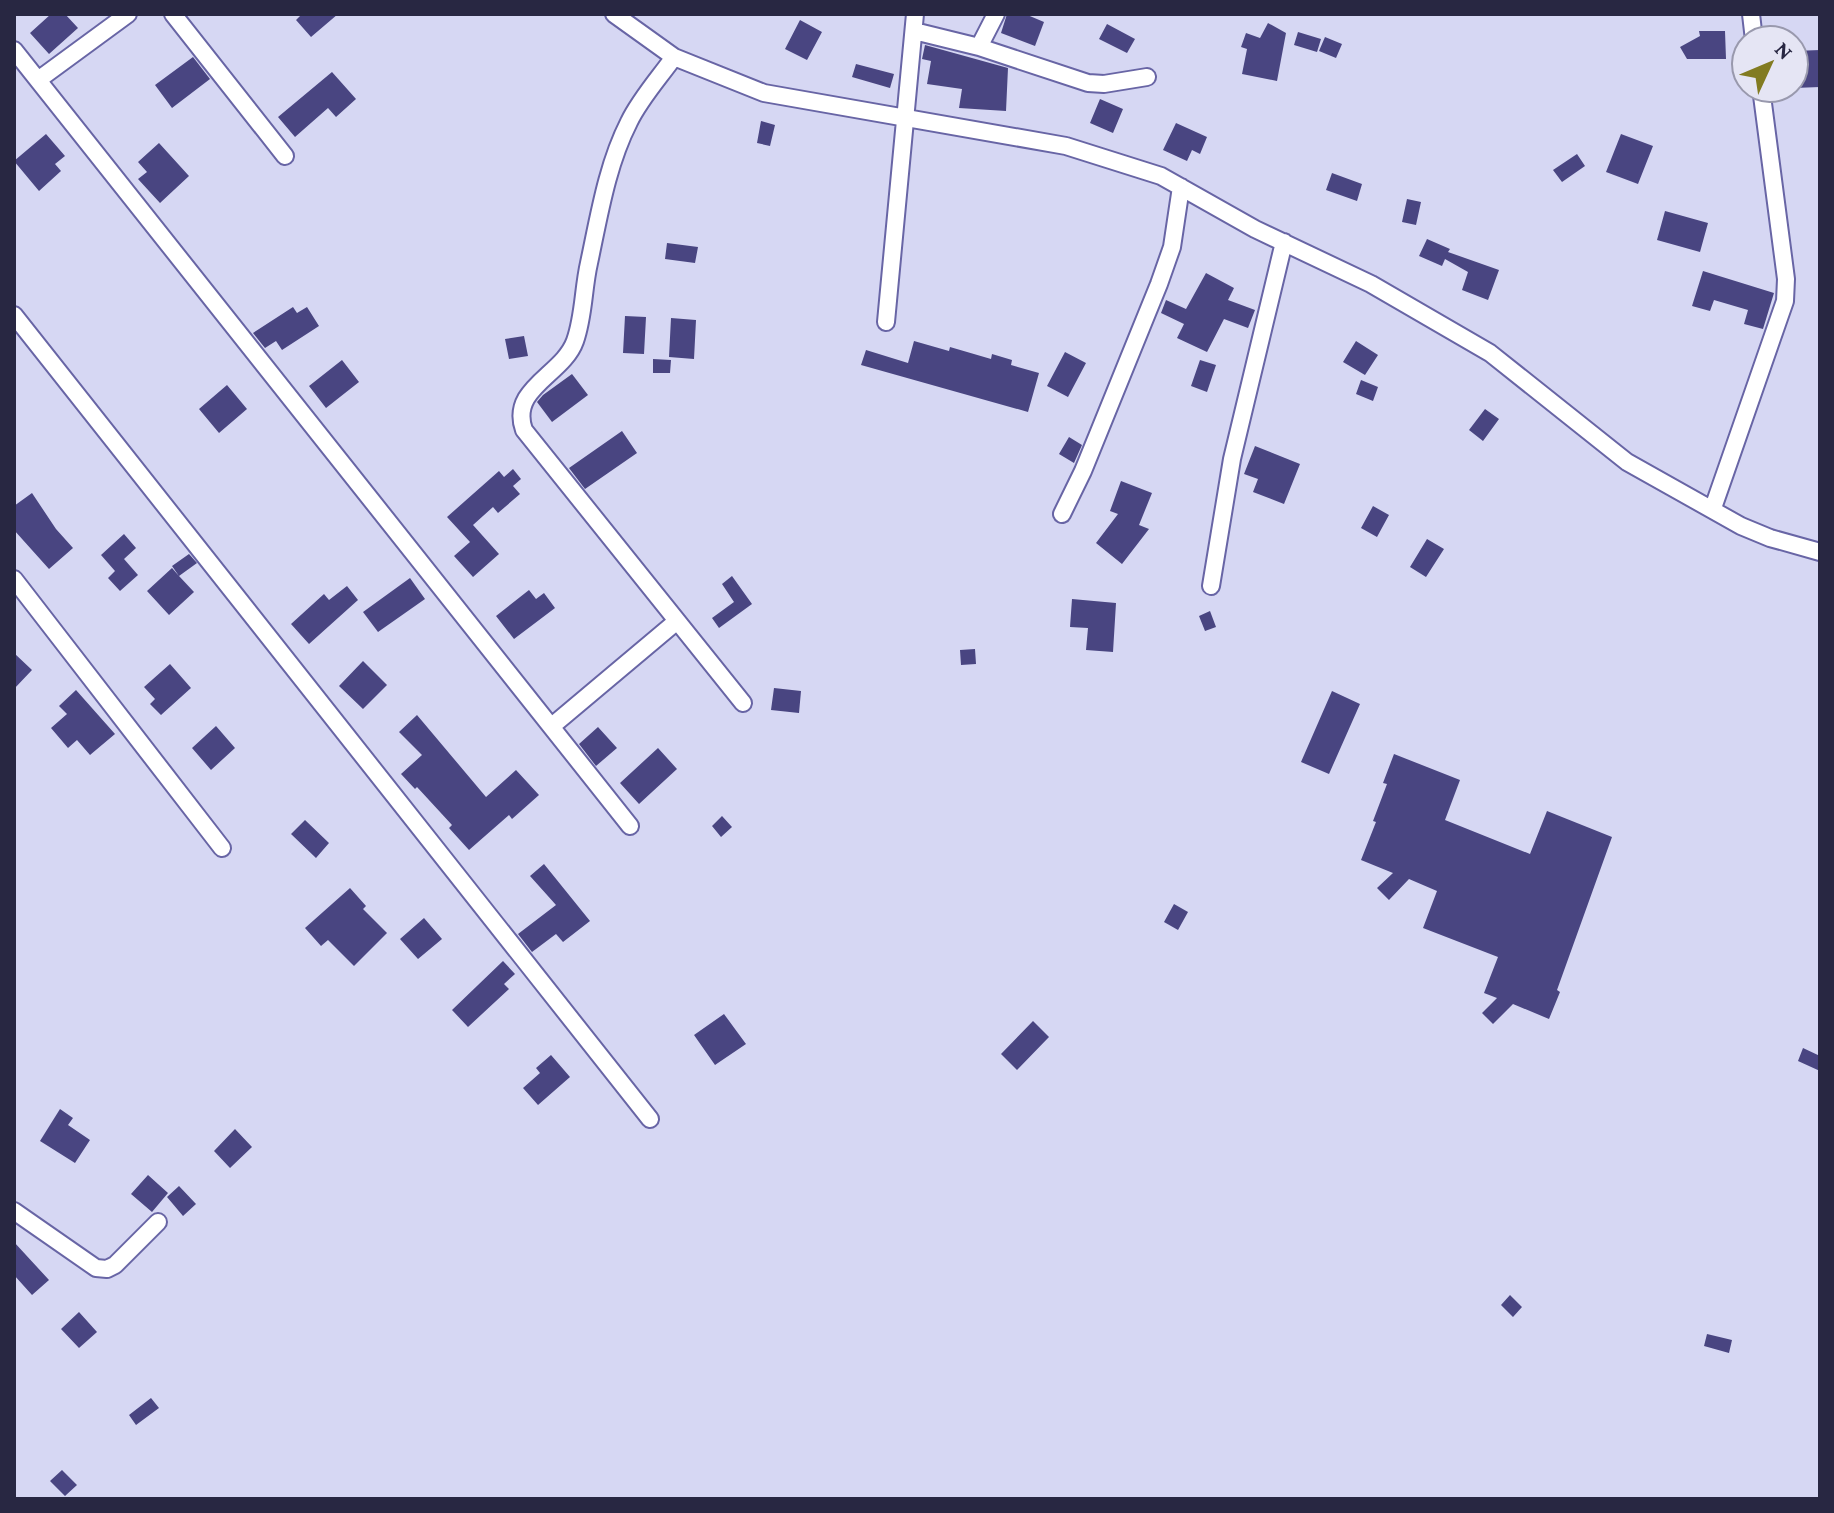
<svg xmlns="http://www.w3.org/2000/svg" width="1834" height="1513" font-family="'Crimson Pro',serif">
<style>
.building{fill:#494581}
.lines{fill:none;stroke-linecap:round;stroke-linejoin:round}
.street-casing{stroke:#6865a5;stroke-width:20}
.street{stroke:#fff;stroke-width:16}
</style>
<rect width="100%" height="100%" fill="#d6d7f3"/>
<path class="building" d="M51,14H65L78,28L49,54L30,33Z
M302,14H338L311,37L296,20Z
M1007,14H1025L1044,22L1035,46L1001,33Z
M800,20L822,32L807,60L785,49Z
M1268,23L1286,33L1277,81L1242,74L1247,49L1241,47L1246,33L1260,38Z
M1107,24L1135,39L1127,53L1099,39Z
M1699,31H1725L1726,59H1687L1680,47L1700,36Z
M1298,32L1321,39L1317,52L1294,45Z
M1325,37L1342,44L1336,58L1319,51Z
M925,45L1008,68L1006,111L959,108L962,89L927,84L931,61L922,59Z
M1820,50V87L1794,88V51Z
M193,57L210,79L172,108L155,85Z
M856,64L894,74L890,88L852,77Z
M332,72L356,99L336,117L328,108L295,137L278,117Z
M1100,99L1123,109L1113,133L1090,123Z
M761,121L775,125L770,146L757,143Z
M1176,123L1207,137L1200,154L1192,150L1187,161L1163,150Z
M46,134L65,156L55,164L61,171L39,191L14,161Z
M1621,134L1653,146L1638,184L1606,172Z
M159,143L189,176L160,203L138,179L147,172L138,162Z
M1577,154L1585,166L1562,182L1553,170Z
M1332,173L1362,184L1357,201L1326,190Z
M1407,199L1421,202L1416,225L1402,222Z
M1665,211L1708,223L1700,252L1657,240Z
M1427,239L1450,249L1448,252L1499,270L1488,300L1462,290L1468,272L1445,259L1442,266L1419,256Z
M667,243L698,247L695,263L665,259Z
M1703,271L1774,293L1763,329L1744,324L1748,310L1714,300L1710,311L1692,306Z
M1206,273L1234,288L1228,300L1255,310L1248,328L1224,319L1207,352L1177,338L1184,324L1161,313L1166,300L1186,309Z
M293,307L297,313L307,307L319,326L282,350L276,341L265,348L253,333Z
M625,316L646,317L644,354L623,353Z
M671,318L696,320L694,359L669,357Z
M524,336L528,356L509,359L505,339Z
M914,341L949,351L950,347L991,359L992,354L1012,360L1011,365L1039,373L1028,412L861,365L866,350L908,363Z
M1356,341L1378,355L1365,375L1343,362Z
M1065,352L1086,363L1068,397L1047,386Z
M653,359L671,360L670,373H653Z
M342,360L359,382L326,408L309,386Z
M1200,360L1216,365L1207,392L1191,386Z
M572,374L588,395L552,422L537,402L543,395Z
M1361,380L1378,387L1373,401L1356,394Z
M227,385L247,409L219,433L199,409Z
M1485,409L1499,419L1483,441L1469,430Z
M622,431L637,453L585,489L569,468Z
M1069,437L1082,445L1074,463L1059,454Z
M1255,446L1300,464L1284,504L1253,492L1258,479L1244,474Z
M513,469L521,479L513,486L520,494L498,513L493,507L473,525L499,554L473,577L454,556L470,542L447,517L499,471L504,477Z
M1121,481L1152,493L1139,525L1149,529L1122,564L1096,543L1118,514L1110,511Z
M32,493L56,529L73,548L49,569L14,530V506Z
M1373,506L1389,515L1377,537L1361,528Z
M124,534L136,548L124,559L138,575L120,591L108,578L115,571L101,555Z
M1427,539L1444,549L1426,577L1410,567Z
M189,554L197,563L179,576L194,592L169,615L147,591L172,568L179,576L172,566Z
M732,576L752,604L719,628L712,618L734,602L722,584Z
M410,578L425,599L378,632L363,612Z
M347,586L358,600L309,644L291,624L324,594L329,600Z
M529,590L536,599L544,593L555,608L514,639L496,616Z
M1072,599L1116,603L1113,652L1086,650L1088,628L1070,627Z
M1210,611L1216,627L1205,631L1199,616Z
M975,649L976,664L961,665L960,650Z
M14,653L32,670L14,689Z
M363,661L387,685L363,709L339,686Z
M170,664L191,688L161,715L150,704L155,699L144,687Z
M774,688L801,691L799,713L771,710Z
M76,690L115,734L90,755L77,740L68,748L51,728L67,714L59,706Z
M1332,691L1360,704L1329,774L1301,762Z
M417,715L486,797L516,770L539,795L512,819L509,815L469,850L449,828L452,825L417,787L415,789L401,774L422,755L399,732Z
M216,726L235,748L211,770L192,748Z
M598,727L617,748L596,766L579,744Z
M658,748L677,769L639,804L620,783Z
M1394,754L1460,780L1445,820L1530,854L1547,811L1612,837L1557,990L1560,992L1549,1019L1513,1004L1493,1024L1482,1013L1497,998L1484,993L1498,957L1423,928L1437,891L1409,879L1389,900L1377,888L1393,873L1361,860L1376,822L1373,821L1387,784L1383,783Z
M722,816L732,827L721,837L712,826Z
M305,820L329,843L316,858L291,834Z
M544,864L590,921L563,942L556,934L532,952L518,934L556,905L530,876Z
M350,888L366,906L363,909L387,933L354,966L328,940L321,946L305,928Z
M1174,904L1188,912L1178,930L1164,922Z
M424,918L442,939L418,959L400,939Z
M503,961L515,974L504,984L509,989L468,1027L452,1010Z
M724,1014L746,1044L715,1065L694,1035Z
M1033,1021L1049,1037L1017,1070L1001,1054Z
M1803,1048L1820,1056V1071L1798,1061Z
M551,1055L570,1077L538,1105L523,1088L540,1073L536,1068Z
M60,1109L73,1118L68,1125L90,1140L75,1163L40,1141Z
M235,1129L252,1147L230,1168L214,1151Z
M148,1175L168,1193L152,1212L131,1194Z
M179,1186L196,1204L183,1216L167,1197Z
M14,1242L49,1280L32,1295L14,1275Z
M1510,1295L1522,1307L1513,1317L1501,1305Z
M79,1312L97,1332L79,1348L61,1329Z
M1707,1334L1732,1340L1729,1353L1704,1346Z
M151,1398L159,1408L136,1425L129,1415Z
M62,1470L77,1485L65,1496L50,1481Z"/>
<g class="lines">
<g class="street-casing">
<path id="street" d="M173,14L285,156
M614,14L674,57L764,93L1066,146L1161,176L1255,229L1371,284L1490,353L1627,462L1741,526L1770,538L1820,552
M1751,14L1754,40
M914,31L979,47L996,14
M979,47L1088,83L1104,84L1147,77
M14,50L630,826
M674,57C659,78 640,99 629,122C607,165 599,216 589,263C583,289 584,316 575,341C563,375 509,388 524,430L743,703
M38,80L128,14
M14,315L650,1119
M886,322L915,14
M1713,508L1785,301L1786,279L1761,88
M1062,514L1083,471L1159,284L1172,247L1181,187
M14,579L222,848
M1211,586L1232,459L1284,242
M552,726L677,621
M14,1211L96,1268L107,1269L115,1265L158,1222"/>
</g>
<use href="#street" class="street"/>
</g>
<rect width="1834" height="1513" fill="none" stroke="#282742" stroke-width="32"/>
<g transform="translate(1770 64) rotate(46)"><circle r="38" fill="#e5e5f4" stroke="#9999ad" stroke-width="2"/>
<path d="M0-6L14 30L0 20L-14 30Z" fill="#827b21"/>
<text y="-12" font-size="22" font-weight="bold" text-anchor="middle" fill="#282742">N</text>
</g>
</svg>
